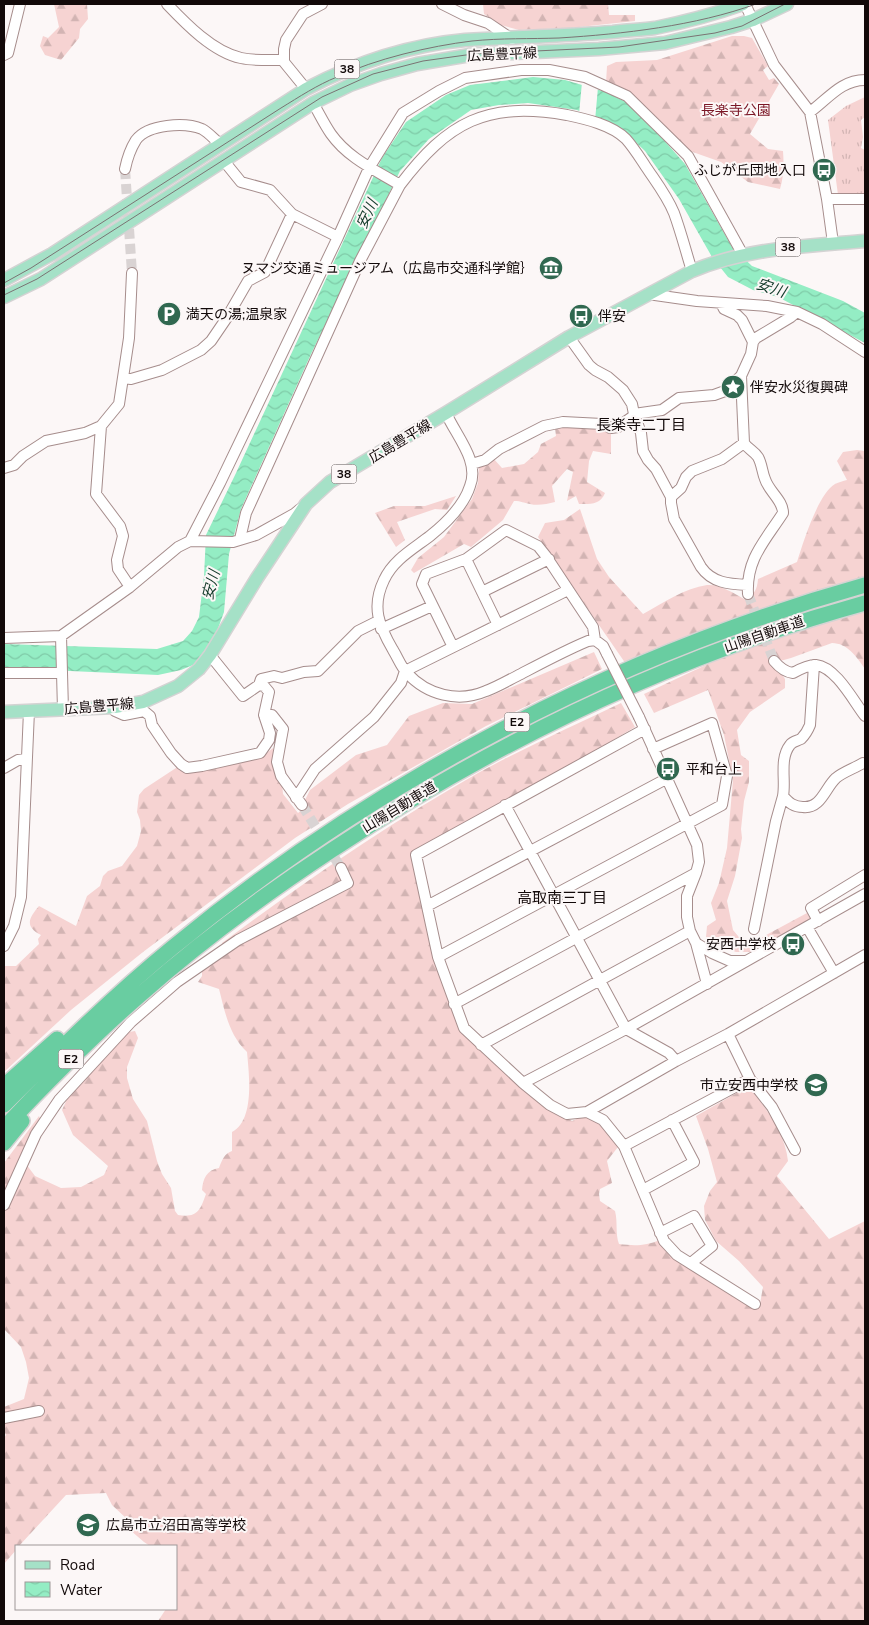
<svg xmlns="http://www.w3.org/2000/svg" width="869" height="1625" font-family="'Nunito Sans','Noto Sans JP',sans-serif">
<style>
.grass{fill:url(#grass-tufts)}
.forest{fill:url(#forest-firs)}
.water{fill:url(#water-waves)}
.pier{fill:#fcf7f7}
.lines{fill:none;stroke-linecap:round;stroke-linejoin:round}
.minor-tunnel{stroke:#d9d3d3;stroke-width:10;stroke-dasharray:10 5;stroke-linecap:butt}
.minor-casing{stroke:#a68d8c;stroke-width:12}
.major-casing{stroke:#d4d3d3;stroke-width:15}
.highway-casing{stroke:#d4d3d3;stroke-width:18}
.minor{stroke:#fff;stroke-width:10}
.major{stroke:#a5e1c7;stroke-width:12}
.highway{stroke:#69cda1;stroke-width:15}
.tram{stroke:#7a7373;stroke-width:1}
.minor-bridge-casing{stroke:#a68d8c;stroke-width:12;stroke-linecap:butt}
.minor-bridge{stroke:#fff;stroke-width:10}
.labels{text-anchor:middle;stroke-width:4;stroke-linejoin:round;paint-order:stroke}
.shield{fill:#fcf7f7;stroke:#585050;stroke-width:1}
.shield-label{font-size:12px;font-weight:bold;fill:#120909}
.street-label{font-size:14px;fill:#120909;stroke:#fcf7f7}
.park-label{font-size:14px;fill:#7b1726;stroke:#fcf7f7}
.poi-label{font-size:14px;fill:#120909;stroke:#fcf7f7;text-anchor:start}
.water-label{font-size:15px;font-style:italic;fill:#133a2a;stroke:#fcf7f7}
.neighbourhood-label{font-size:15px;fill:#120909;stroke:#fcf7f7}
</style>
<defs>
<pattern id="grass-tufts" width="24" height="20" patternUnits="userSpaceOnUse" patternTransform="scale(1.25)"><rect width="24" height="20" fill="#f6d3d2"/><path d="M3 7l-1-3M5 7V3M7 7l1-3M15 17l-1-3M17 17v-4M19 17l1-3" fill="none" stroke="#d2b4b3"/></pattern>
<pattern id="forest-firs" width="22" height="20" patternUnits="userSpaceOnUse" patternTransform="scale(1.25)"><rect width="22" height="20" fill="#f6d3d2"/><path d="M5 1l3.5 6h-7zM16 11l3.5 6h-7z" fill="#d2b4b3"/></pattern>
<pattern id="water-waves" width="16" height="10" patternUnits="userSpaceOnUse" patternTransform="scale(1.25)"><rect width="16" height="10" fill="#94edc4"/><path d="M0 5q4-4 8 0t8 0" fill="none" stroke="#7fcaa7"/></pattern>
</defs>
<rect width="100%" height="100%" fill="#fcf7f7"/>
<path class="grass" d="M865,97V117L861,120L863,137L861,148L865,150V195H838L828,120L846,106Z"/>
<path class="forest" d="M54,4H87L88,19L80,29L79,38L61,60L45,55L40,46L43,36L48,38L59,27Z
M483,4H608L609,15H635V21L570,28L519,30L501,25L484,14Z
M732,36H744L752,38L768,66L763,70L769,80L774,78L779,84L750,134L768,149L783,151C784,164 784,176 780,189L748,182L721,162L687,150L606,83L607,66L616,62L657,60Z
M564,426L611,430V454L593,451L589,461L587,482L605,493C600,505 591,504 579,504L576,496L567,501L573,472L567,469L552,486L555,502C547,504 538,506 530,504C523,503 522,501 514,501L503,520L471,547L464,544L414,573L411,570L418,558L444,537L472,499L478,483L479,465L493,458L502,468L524,464L538,452L541,444L556,436L555,428Z
M857,450L865,451V581L628,667L538,537L545,523L564,520L580,509L597,559L609,577L643,614C663,603 685,588 707,585C719,584 734,593 744,599C755,594 757,590 758,579L797,562C803,543 818,494 835,484C839,482 843,481 847,480L837,461L843,452Z
M456,496L447,510L435,509L397,522L405,540L396,547L375,513L394,506H425Z
M865,612V669C857,657 847,643 832,643L791,658L773,663L778,673L782,674L785,679V688L750,712L737,730L741,755L749,761V782L744,801L741,829L742,838L735,876L727,901L733,930L743,942L757,940L807,913L811,920L774,942L750,952H736L711,943L706,937L707,926L716,920L711,903L719,883L727,848L733,780L724,735L708,690L654,713L644,694L757,641L810,625Z
M594,652L602,669L486,726L348,804L295,838L143,952L71,1010L4,1072V966H16L39,944L38,939L41,935C24,926 29,918 39,906L76,926L87,896L100,886L103,876L108,871L122,866L137,846L141,831L140,820L137,812L138,803L139,795L144,789L179,766L263,756L273,748V769L282,783L283,794L298,813L306,806L305,800L310,790L356,755L387,745L409,716L443,703L472,704Z
M621,703L635,727L506,804L415,852L461,1027L557,1113L572,1121L586,1115L600,1121L618,1147L607,1161L612,1183L600,1189L599,1194L600,1201L615,1211C618,1222 615,1233 619,1244C635,1246 645,1246 660,1240L759,1309L763,1287L739,1261L716,1241L705,1220L704,1206L710,1191L717,1182L708,1149L696,1116L749,1086C765,1108 785,1132 788,1161L777,1176L829,1239L865,1221V1621H158L166,1609H176V1546H150L144,1542L130,1530L127,1519L112,1505L106,1493L66,1495L19,1546H16V1550L4,1564V1438L6,1435L4,1431V1407L24,1399L29,1378L26,1362L21,1347L4,1329V1163L39,1116L41,1121L20,1156L35,1176L61,1188L81,1187L104,1175L108,1166L73,1135L62,1110L69,1095L129,1032L135,1031L138,1038L127,1067V1078L133,1099L147,1121L157,1161L162,1174L171,1188L175,1211L178,1215C197,1218 200,1211 206,1194L202,1190C203,1178 207,1170 219,1168C222,1160 224,1154 232,1151V1132C255,1120 249,1074 247,1052C229,1035 225,1012 219,989L198,982L202,976V971L228,952L222,943C304,882 388,824 478,773C524,748 573,726 621,703Z"/>
<path class="water" d="M533,77L565,80L606,92L626,102L647,121L685,164L732,247L752,266L843,301L865,313V343L778,297L753,290L728,277L712,257L679,199L645,151L625,132L577,110L528,103L499,105L471,110L429,139L400,171L311,354L241,509L229,554L224,612L216,634L205,656L193,665L181,670L158,675L4,668V644L157,649L183,641L192,631L199,617L204,576L206,535L236,473L382,158L406,122L446,95L470,85Z"/>
<path class="pier" d="M582,82L598,87L595,121L579,114Z"/>
<g class="lines">
<path class="minor-tunnel" d="M125,169L132,273
M748,594L774,661
M302,805L341,868"/>
<g class="minor-casing">
<path id="minor" d="M167,4C186,24 213,52 241,58C255,61 270,60 284,60
M442,4L464,15L488,23L512,39
M745,4L774,65L810,112L827,199L833,243
M4,55L8,53L20,4
M306,89L284,62V49L286,40L303,14L322,4
M313,103C319,113 324,124 331,134C348,158 375,170 400,185C448,122 486,101 567,115C586,119 612,125 626,139C634,148 640,158 646,167C656,182 667,196 674,213C681,232 686,252 692,271
M810,112C828,99 841,80 865,80
M224,161L241,182L270,190L292,214L338,237
M125,169C127,159 131,148 136,140C148,124 185,122 202,129C208,132 215,140 220,144
M827,199H865
M648,294L697,301L767,306L797,312L822,324L865,352
M721,303L724,309L737,315L742,320L753,342L751,354L741,376L744,443C748,449 754,451 758,457C762,464 762,472 765,479C769,492 783,500 783,513C765,541 746,559 748,594
M753,342L756,338L791,317L797,312
M741,376L725,391L714,395L679,398L662,410L634,414L641,433L643,451L648,460L656,469L671,497V503L674,519L701,567C712,583 729,584 747,585
M124,378L131,379L162,370L201,350L211,341L226,319L248,281L265,272L292,214
M446,413C456,436 480,461 470,486C464,505 445,524 430,536C413,549 393,560 384,580C371,607 379,626 393,650C398,658 401,667 407,673C427,695 458,703 486,691C497,687 507,681 517,676C540,664 564,651 588,641L595,640L603,646L607,654
M101,426L96,494L120,526L123,536L117,560L118,569L130,587
M472,464L485,460L499,449L544,426L563,422L602,424L611,428L618,427L632,417L634,414L632,404L623,390L608,377L595,370L589,365L569,337
M4,468L14,465L23,456L46,441L85,433L101,426L119,404L129,338L132,273
M671,497L681,488L686,477L692,471L722,459L744,443
M240,539L246,513L267,467L360,261L400,185
M190,541L233,542L256,535L294,514L300,509
M466,559L498,625
M482,592L549,559
M381,629L432,606
M61,636L63,710
M4,638L61,636L130,587L178,547L190,541L220,483L338,237L369,168L403,113L439,91L465,78L521,70H549L585,77L627,96L688,156L743,255
M453,647L422,584L426,574L466,559L506,530L538,546L546,556L593,627L595,640
M774,661C779,667 785,672 793,673C800,669 808,665 816,665C836,667 854,702 865,716
M814,665L810,725C808,730 805,735 801,739C797,741 793,741 790,745C779,759 786,780 783,796C789,803 794,807 803,807C821,809 825,788 836,778C843,772 855,768 863,763
M4,673H62
M259,685L261,679L274,676L282,678L304,672L318,671L358,631L378,621
M115,707V711L124,715L144,711L150,716L152,725L171,753L181,764L187,768L202,766L260,753L269,740L270,733L264,715L269,692L264,686L259,685L243,696L210,655
M264,715H272L283,729L277,762L281,776L302,805
M639,717L697,845L699,862L696,873L687,896V917L690,931L696,943L712,953L730,961H744
M645,729L416,855L438,957L464,1028L523,1083L550,1105L567,1114L587,1112L603,1120L624,1146L664,1241L677,1255L755,1304
M4,768L18,760L26,759
M296,798L315,769L374,717L401,683L405,671L568,590
M505,805L626,1029L669,1053L676,1061
M427,906L666,779
M818,921L811,908L865,875
M807,927L834,973
M754,929L776,821L783,796
M696,943L707,984
M4,946L14,926L21,897L29,711
M438,957L722,805L727,776L712,723L653,749
M454,1004L696,873
M728,1034L750,1079L772,1107L795,1150
M481,1045L690,931
M523,1083L626,1029L865,894
M587,1112L676,1061L728,1034L865,955
M624,1146L750,1079
M643,1190L694,1162L672,1120
M4,1205L36,1134L59,1100L131,1022L177,982L238,940L348,883L341,868
M660,1233L694,1216L712,1246L691,1263
M4,1418L39,1411"/>
</g>
<g class="major-casing">
<path id="major" d="M4,280L52,254L306,89C355,63 410,45 465,40C514,37 564,36 613,32C627,30 641,30 655,28C685,22 715,14 743,4
M4,297L41,279L313,103L350,85L381,74L417,64L470,55L599,49L665,43L731,27L753,20L787,4
M4,712L115,707L143,702L178,686L199,669L210,655L257,578L306,504L330,482L446,413L569,337L692,271C747,248 806,246 865,241"/>
</g>
<g class="highway-casing">
<path id="highway" d="M4,1086L57,1039
M4,1105C58,1051 112,997 172,948C372,783 615,655 865,585
M4,1128C47,1082 92,1037 140,995C200,942 265,894 332,850C498,740 673,656 865,603
M4,1143L22,1121"/>
</g>
<use href="#minor" class="minor"/>
<use href="#major" class="major"/>
<use href="#highway" class="highway"/>
<path class="tram" d="M4,283L31,268L281,108C299,97 317,85 337,77C375,59 430,46 472,41C501,38 530,39 559,38C623,34 695,26 756,4
M4,295L37,279L322,97L373,74L423,61L473,54L619,47L715,33L742,26L785,4"/>
<g class="minor-bridge-casing">
<path id="minor-bridge" d="M607,654L639,717"/>
</g>
<use href="#minor-bridge" class="minor-bridge"/>
</g>
<defs>
<g id="bus-disc" transform="scale(1.25)"><circle r="9.5" fill="#306850" stroke="#fcf7f7"/><path d="M-5-6H5V4H4V6H2V4H-2V6H-4V4H-5ZM-3.5-4V0h7V-4ZM-3.5 1.2v1.5H-2V1.2ZM2 1.2v1.5H3.5V1.2Z" fill="#fff"/></g>
<g id="museum-disc" transform="scale(1.25)"><circle r="9.5" fill="#306850" stroke="#fcf7f7"/><path d="M0-6L6-3V-2H-6V-3ZM-5-1h2V3h-2ZM-1-1h2V3h-2ZM3-1h2V3H3ZM-6 4H6V6H-6Z" fill="#fff"/></g>
<g id="parking-disc" transform="scale(1.25)"><circle r="9.5" fill="#306850" stroke="#fcf7f7"/><path d="M-3.5-5.5H1a3.5 3.5 0 0 1 0 7H-1V5.5H-3.5ZM-1-3.4V-.6H.8a1.4 1.4 0 0 0 0-2.8Z" fill="#fff"/></g>
<g id="sight-disc" transform="scale(1.25)"><circle r="9.5" fill="#306850" stroke="#fcf7f7"/><path d="M0-6L1.8-2.2L6-1.7L2.9 1.2L3.7 5.4L0 3.3L-3.7 5.4L-2.9 1.2L-6-1.7L-1.8-2.2Z" fill="#fff"/></g>
<g id="school-disc" transform="scale(1.25)"><circle r="9.5" fill="#306850" stroke="#fcf7f7"/><path d="M0-5L7-2L0 1L-7-2ZM-4 1L0 2.5L4 1V4Q0 6-4 4Z" fill="#fff"/></g>
</defs>
<g fill-rule="evenodd">
<use href="#bus-disc" x="824" y="170"/>
<use href="#museum-disc" x="551" y="268"/>
<use href="#parking-disc" x="169" y="314"/>
<use href="#bus-disc" x="581" y="316"/>
<use href="#sight-disc" x="733" y="387"/>
<use href="#bus-disc" x="668" y="769"/>
<use href="#bus-disc" x="793" y="944"/>
<use href="#school-disc" x="816" y="1085"/>
<use href="#school-disc" x="88" y="1525"/>
</g>
<g class="labels">
<g class="shield">
<rect x="334.5" y="59.5" width="25" height="19" rx="4"/>
<rect x="775.5" y="237.5" width="25" height="19" rx="4"/>
<rect x="331.5" y="464.5" width="25" height="19" rx="4"/>
<rect x="504.5" y="712.5" width="25" height="19" rx="4"/>
<rect x="58.5" y="1049.5" width="25" height="19" rx="4"/>
</g>
<g class="shield-label">
<text x="347" y="73">38</text>
<text x="788" y="251">38</text>
<text x="344" y="478">38</text>
<text x="517" y="726">E2</text>
<text x="71" y="1063">E2</text>
</g>
<g class="street-label">
<text transform="translate(502 54) rotate(-3)" y="5">広島豊平線</text>
<text transform="translate(400 441) rotate(-31)" y="5">広島豊平線</text>
<text transform="translate(764 634) rotate(-19)" y="5">山陽自動車道</text>
<text transform="translate(99 706) rotate(-5)" y="5">広島豊平線</text>
<text transform="translate(399 807) rotate(-31)" y="5">山陽自動車道</text>
</g>
<g class="park-label">
<text x="736" y="115">長楽寺公園</text>
</g>
<g class="poi-label">
<text x="806" y="175" text-anchor="end">ふじが丘団地入口</text>
<text x="534" y="273" text-anchor="end">ヌマジ交通ミュージアム（広島市交通科学館｝</text>
<text x="186" y="319">満天の湯;温泉家</text>
<text x="598" y="321">伴安</text>
<text x="750" y="392">伴安水災復興碑</text>
<text x="686" y="774">平和台上</text>
<text x="776" y="949" text-anchor="end">安西中学校</text>
<text x="798" y="1090" text-anchor="end">市立安西中学校</text>
<text x="106" y="1530">広島市立沼田高等学校</text>
</g>
<g class="water-label">
<text transform="translate(367 214) rotate(-65)" y="5">安川</text>
<text transform="translate(771 288) rotate(18)" y="5">安川</text>
<text transform="translate(211 585) rotate(-75)" y="5">安川</text>
</g>
<g class="neighbourhood-label">
<text x="641" y="430">長楽寺二丁目</text>
<text x="562" y="903">高取南三丁目</text>
</g>
</g>
<rect width="869" height="1625" fill="none" stroke="#120909" stroke-width="10"/>
<rect x="15" y="1545" width="162" height="65" fill="#fcf7f7" stroke="#9e9898"/>
<rect x="25" y="1561" width="25" height="8" fill="#a5e1c7" stroke="#9e9898"/>
<text x="60" y="1570" font-size="15" fill="#120909">Road</text>
<rect x="25" y="1582" width="25" height="15" fill="url(#water-waves)" stroke="#9e9898"/>
<text x="60" y="1595" font-size="15" fill="#120909">Water</text>
</svg>
